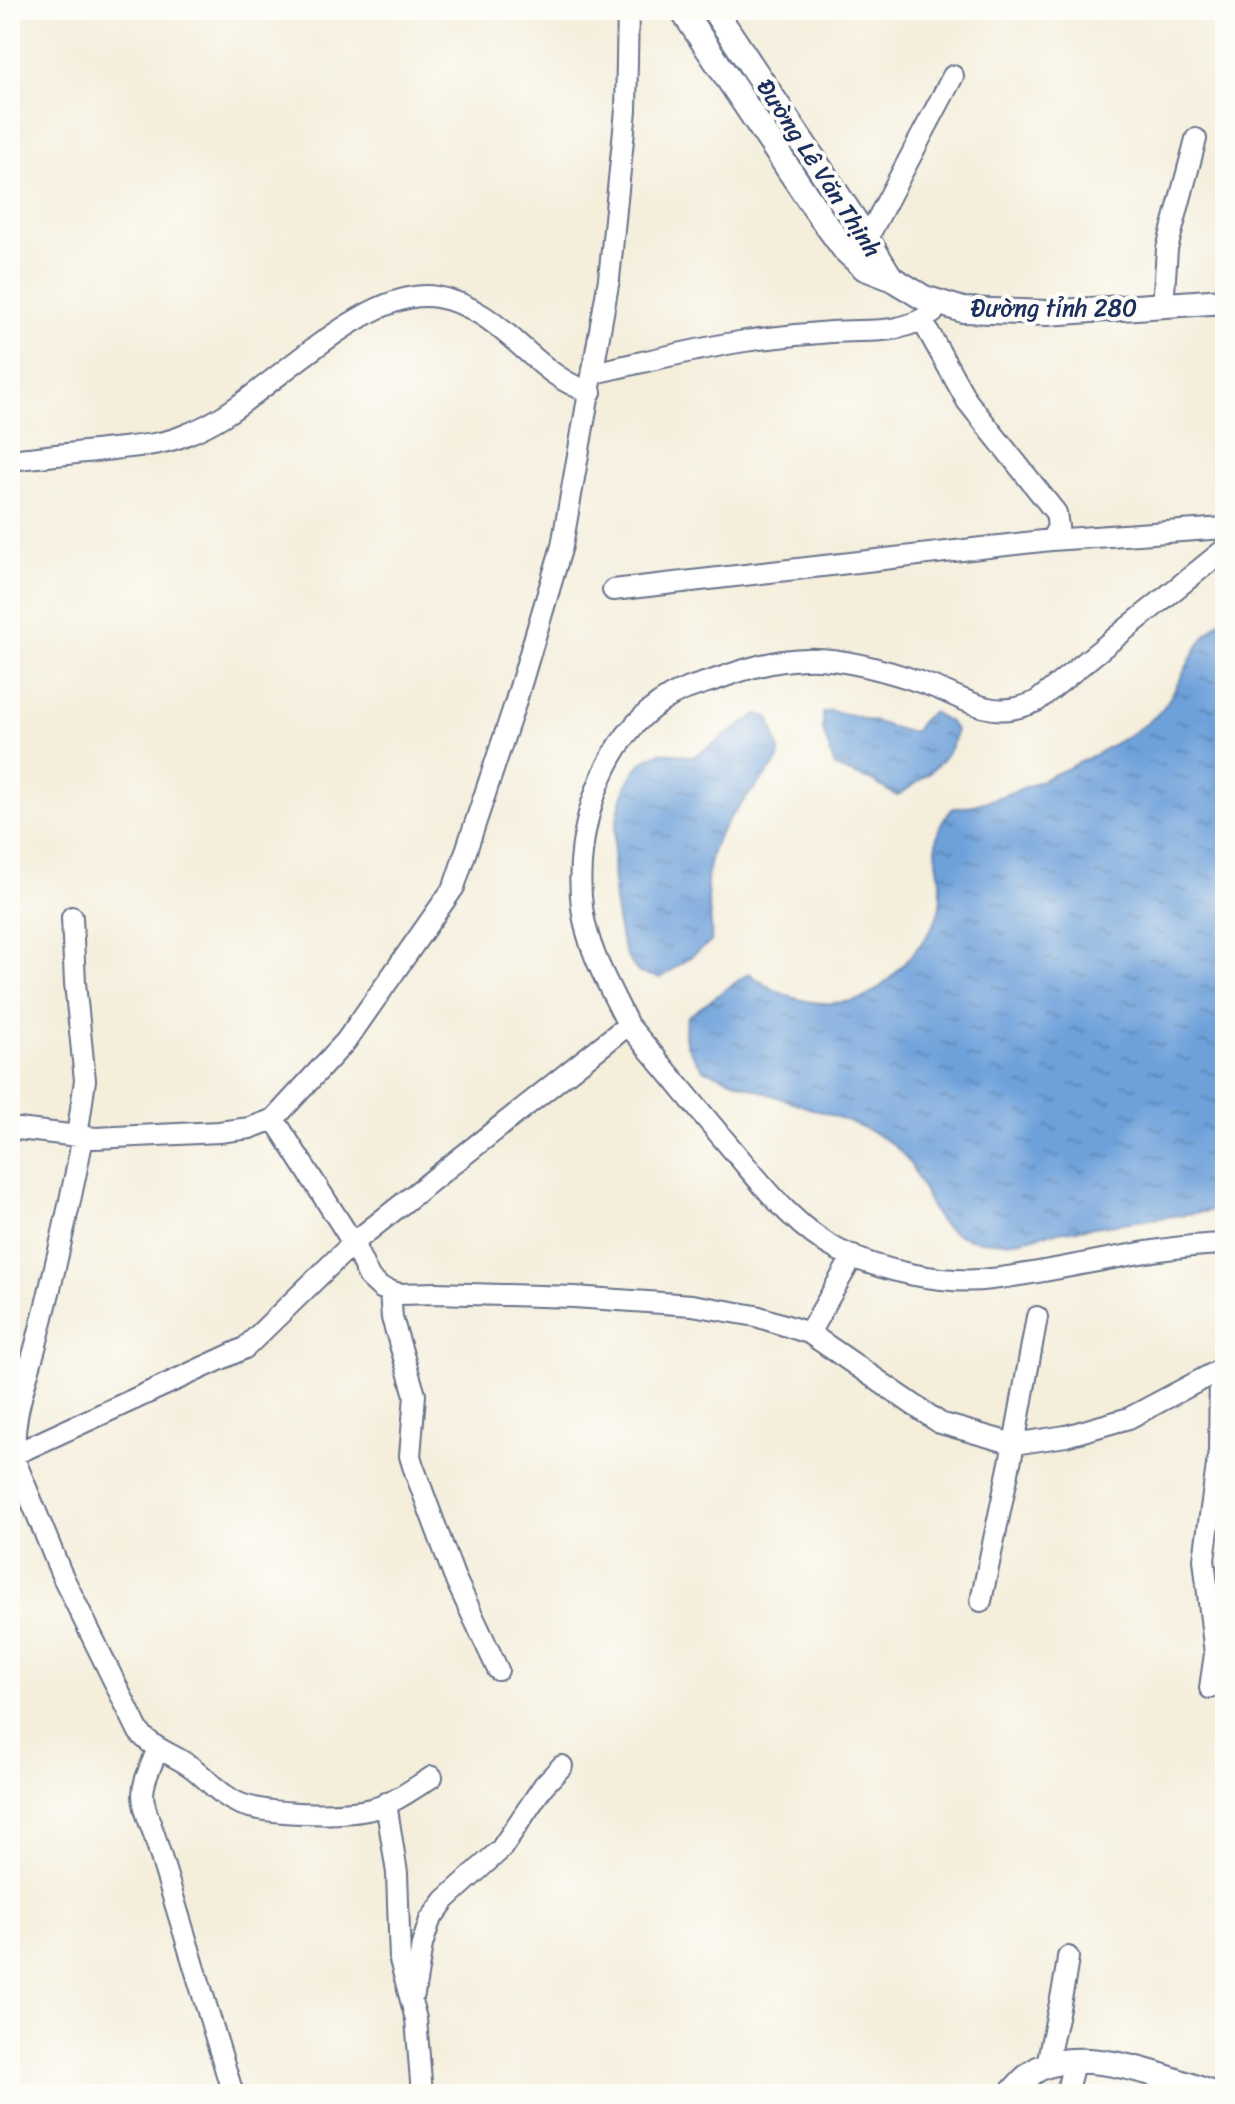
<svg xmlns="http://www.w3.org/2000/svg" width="1235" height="2104" font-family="Sriracha,sans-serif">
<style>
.water{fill:url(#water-ripples);stroke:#44689c;stroke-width:2}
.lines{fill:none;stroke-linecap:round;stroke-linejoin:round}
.minor-casing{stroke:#67728a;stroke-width:24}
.major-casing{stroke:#67728a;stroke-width:28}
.minor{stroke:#fff;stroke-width:20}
.major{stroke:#fff;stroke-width:24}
.labels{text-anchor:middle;stroke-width:8;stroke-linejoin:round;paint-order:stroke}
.street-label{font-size:24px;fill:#1b2f5e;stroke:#fdfcf7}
</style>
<defs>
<pattern id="water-ripples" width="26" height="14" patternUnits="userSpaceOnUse" patternTransform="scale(2)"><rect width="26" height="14" fill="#6ea1da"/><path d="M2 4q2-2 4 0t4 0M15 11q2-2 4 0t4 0" fill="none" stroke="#5a84b4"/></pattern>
</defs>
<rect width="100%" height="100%" fill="#fdfcf7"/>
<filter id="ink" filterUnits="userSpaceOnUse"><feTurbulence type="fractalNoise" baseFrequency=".0125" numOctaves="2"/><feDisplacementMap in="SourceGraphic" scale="16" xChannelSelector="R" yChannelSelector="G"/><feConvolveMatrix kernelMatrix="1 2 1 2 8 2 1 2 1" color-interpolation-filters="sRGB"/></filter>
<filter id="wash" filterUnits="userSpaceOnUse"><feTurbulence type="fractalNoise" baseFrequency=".006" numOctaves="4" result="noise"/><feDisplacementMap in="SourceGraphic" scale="32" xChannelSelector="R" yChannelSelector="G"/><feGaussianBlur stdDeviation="1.8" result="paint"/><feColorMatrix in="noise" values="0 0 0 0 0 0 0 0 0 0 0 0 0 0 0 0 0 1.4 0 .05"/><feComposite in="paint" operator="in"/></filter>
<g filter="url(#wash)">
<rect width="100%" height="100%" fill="#f4eedb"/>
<path class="water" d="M1225,617V1209L1043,1234C1013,1246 956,1248 936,1216C919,1188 917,1160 886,1140C859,1122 826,1114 795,1103C764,1093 734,1081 703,1069C688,1051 681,1040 687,1017L749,973C780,998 817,1009 857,1000C875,996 897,972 909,958C922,943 936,927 940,906C946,866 920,843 953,808C993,808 1139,740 1163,708C1186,678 1192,640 1225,617Z
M830,711L852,715L905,731H915L923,719L932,712L949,722L956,730C952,761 921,780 897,796L872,781L835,767L823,730V713Z
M757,715L769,717L779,750L778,761C746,801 707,829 707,885C707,904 713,922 711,942L661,978L639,973C632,965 626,957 623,947C610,903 601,774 657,754C667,750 682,756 693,757Z"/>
</g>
<g filter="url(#ink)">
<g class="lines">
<g class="minor-casing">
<path id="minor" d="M867,239L953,76
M1163,307L1167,249L1196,139
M594,373C644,362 694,349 745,341C774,337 803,334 831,332C872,329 897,336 933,313
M10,460C44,456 79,453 113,449C137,446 163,445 185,435C198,430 212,423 223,416C278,382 372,285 437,297C503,308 534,377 591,392
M1051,540L1225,528
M613,590L1051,540L1058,527L1056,513L967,401L922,320
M72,917L75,983L85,1080L77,1137
M628,1025C665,1068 700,1112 737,1155C766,1189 797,1229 838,1250C879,1271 946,1285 991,1279C1070,1270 1146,1246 1225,1244
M274,1119L353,1243L369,1277L381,1288L399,1294L436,1293L574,1297L692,1305L756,1316L809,1333L940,1423L1014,1444L1066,1436L1129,1418L1225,1367
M10,1128L95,1138L219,1132L250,1128L274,1119L346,1041L454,887L515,704L562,546L609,279L626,110L628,10
M83,1137C70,1204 55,1270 38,1337C28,1378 9,1420 16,1463L61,1573L139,1732C154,1750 176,1755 194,1769C209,1781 220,1795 238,1803C265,1815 343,1816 372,1809C393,1804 414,1788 432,1777
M390,1291L392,1318L415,1395L410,1456L413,1466L454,1576L498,1670
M809,1333L853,1256
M15,1454L245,1348L353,1243L628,1025C610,987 587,950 582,907C573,833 602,734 671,696C685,688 702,684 717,679C745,669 774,660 805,659C839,657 891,672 923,683C966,697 990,723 1037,701L1225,549
M981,1601L1014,1444L1037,1317
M1210,1688L1215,1654L1204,1559L1219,1451L1220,1369
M158,1748C141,1791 137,1790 154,1834L233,2094
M386,1803L397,1873L400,1960L416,2019L422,2094
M414,1994L422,1945L430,1920L445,1900L501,1849L544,1785L562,1766
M1047,2066C1053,2029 1064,1994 1068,1957
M1066,2094L1074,2063"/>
</g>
<g class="major-casing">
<path id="major" d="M682,10L820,216L845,250L865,268L891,278L924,298L963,310L1047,313L1225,301
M714,10L867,239L891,278
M1011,2094C1019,2085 1027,2075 1038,2069C1084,2046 1168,2077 1213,2094"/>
</g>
<use href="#minor" class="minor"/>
<use href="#major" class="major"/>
</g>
</g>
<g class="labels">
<g class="street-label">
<text transform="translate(819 168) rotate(57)" y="8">Đường Lê Văn Thịnh</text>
<text x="1054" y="316">Đường tỉnh 280</text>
</g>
</g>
<rect width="1235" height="2104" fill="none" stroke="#fdfcf7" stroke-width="40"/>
</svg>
